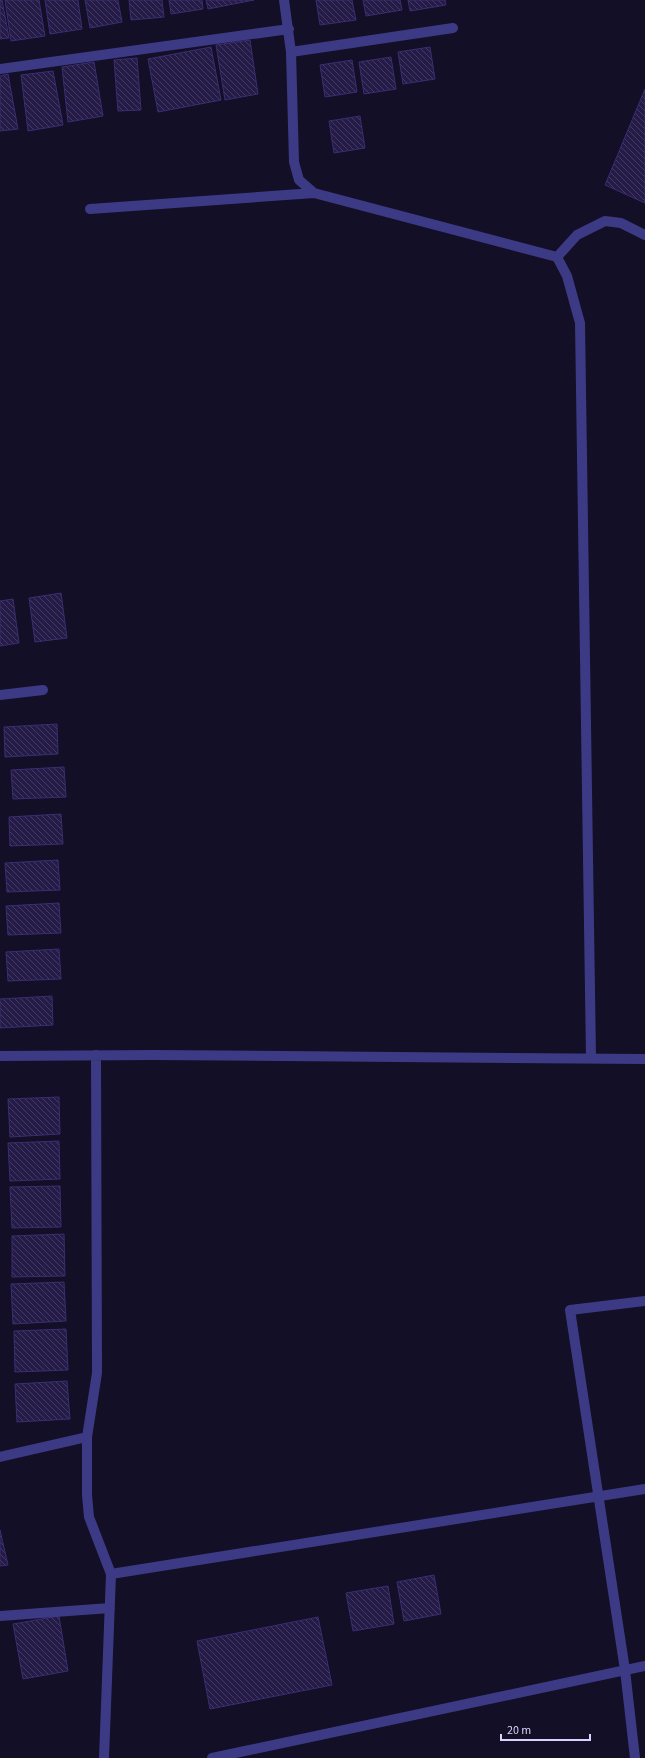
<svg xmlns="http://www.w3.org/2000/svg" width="645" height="1758" font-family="'Source Sans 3',sans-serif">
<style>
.building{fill:url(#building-back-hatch);stroke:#3b2d73}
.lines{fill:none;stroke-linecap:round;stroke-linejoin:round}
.minor{stroke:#3d3a85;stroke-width:10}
</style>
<defs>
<pattern id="building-back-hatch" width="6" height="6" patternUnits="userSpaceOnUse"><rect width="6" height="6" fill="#241b47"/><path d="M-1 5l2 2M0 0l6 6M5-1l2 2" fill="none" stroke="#433b63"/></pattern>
</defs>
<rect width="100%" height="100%" fill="#130f26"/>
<path class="building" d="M0,0H2L9,38L0,39Z
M5,0H39L45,36L11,41Z
M45,0H78L82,29L50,34Z
M85,0H118L122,22L90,28Z
M129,0H162L164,17L131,20Z
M169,0H202L203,9L171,14Z
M206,0H254L208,9Z
M316,0H352L356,20L320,25Z
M363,0H400L402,10L366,16Z
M408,0H445L446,5L410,11Z
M250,40L258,94L225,100L216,45Z
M211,47L221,100L158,112L148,59Z
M430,47L435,79L403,84L398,52Z
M391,57L396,89L364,94L359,62Z
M137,58L141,110L118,111L114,60Z
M352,60L357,92L325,97L320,65Z
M94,62L103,116L68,122L62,67Z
M53,71L63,125L28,131L21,75Z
M8,74L18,129L0,131V76Z
M645,89V203L605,185Z
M360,116L365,148L334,153L329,121Z
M61,593L67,638L35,642L29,598Z
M13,599L19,643L0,646V601Z
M57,724L58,754L5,757L4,727Z
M64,767L66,797L13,799L11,770Z
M61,814L63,844L10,846L9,817Z
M58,860L60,890L7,892L5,863Z
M59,903L61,933L8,935L6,906Z
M59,949L61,979L8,981L6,952Z
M52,996L53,1025L0,1028V999Z
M59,1097L60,1134L10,1137L8,1099Z
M59,1141L60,1179L10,1181L8,1143Z
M60,1186L61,1227L12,1228L10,1187Z
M64,1234L65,1276L12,1277V1236Z
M64,1282L66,1321L13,1324L11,1284Z
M66,1329L68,1370L15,1372L14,1331Z
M67,1381L70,1419L17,1422L15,1384Z
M0,1530L8,1565L0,1566Z
M434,1575L441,1614L404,1621L397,1582Z
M388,1586L394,1624L353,1631L346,1593Z
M59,1616L68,1671L23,1679L13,1624Z
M318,1617L332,1685L210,1709L197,1641Z"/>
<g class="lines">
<path class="minor" d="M284,0L291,52L294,162L299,180L314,193L557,257L567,276L580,323L591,1058
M291,52L453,28
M0,69L289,29
M90,209L314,193
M557,257L577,235L605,221L621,223L645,235
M0,695L43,690
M96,1055L97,1373L87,1437V1495L89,1517L111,1574L645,1489
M0,1056L154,1055L645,1059
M0,1457L87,1437
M0,1616L110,1608
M104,1758L111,1574
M212,1758L645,1666
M635,1758L625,1670L570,1310L645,1301"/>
</g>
<path d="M501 1734v6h89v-6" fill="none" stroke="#d9d4ff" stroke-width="2"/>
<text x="507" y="1734" font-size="12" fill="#d9d4ff" stroke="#130f26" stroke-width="3" paint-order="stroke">20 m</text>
</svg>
